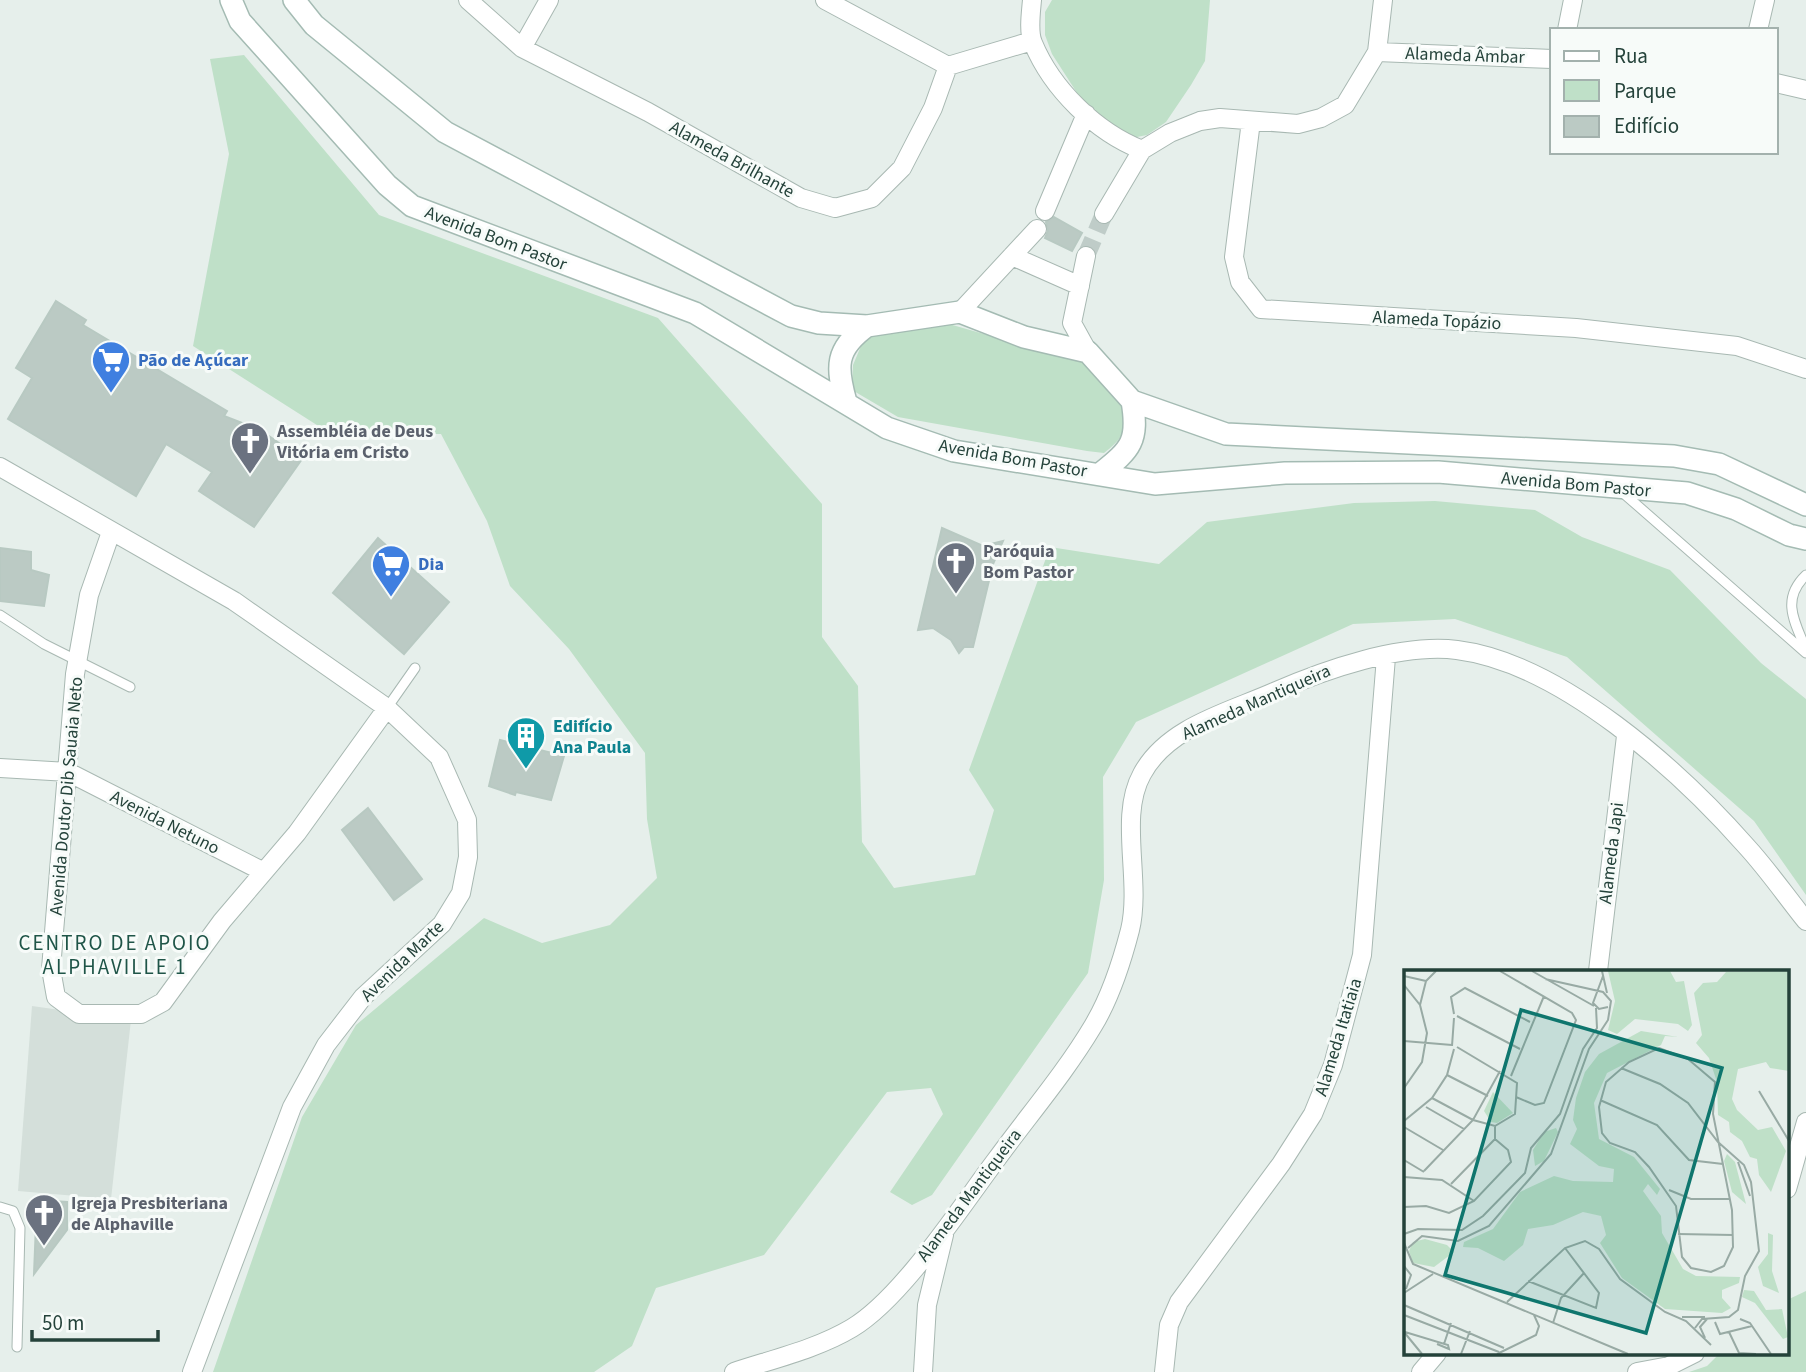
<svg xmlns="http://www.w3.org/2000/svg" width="1806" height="1372" font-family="'Source Sans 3',sans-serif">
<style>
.built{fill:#d4dfda}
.green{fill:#bfe0c8}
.building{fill:#bbcac4;stroke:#b8c9c2;stroke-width:2}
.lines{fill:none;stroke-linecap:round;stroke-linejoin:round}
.street-tunnel{stroke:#bfccc8;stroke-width:18;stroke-dasharray:18 9;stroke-linecap:butt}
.lane-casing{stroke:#a8b8b2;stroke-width:11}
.street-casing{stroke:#a8b8b2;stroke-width:20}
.secondary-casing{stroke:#a4bbb3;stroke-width:24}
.lane{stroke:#fff;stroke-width:9}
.street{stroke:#fff;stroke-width:18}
.secondary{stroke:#fff;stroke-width:21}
.labels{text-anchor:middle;stroke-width:6;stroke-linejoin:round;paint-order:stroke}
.street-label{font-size:18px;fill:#24423a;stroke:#f7fbf9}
.shop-label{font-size:18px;font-weight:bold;fill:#366cbe;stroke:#f7fbf9;text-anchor:start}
.worship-label{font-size:18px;font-weight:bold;fill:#5b616d;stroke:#f7fbf9;text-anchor:start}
.culture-label{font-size:18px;font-weight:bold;fill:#0d838f;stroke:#f7fbf9;text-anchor:start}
.quarter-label{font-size:21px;letter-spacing:2px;fill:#1f5548;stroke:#f7fbf9}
.inset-road{fill:none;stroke:#98aaa4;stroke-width:2}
.view{fill:#0f766e;fill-opacity:0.15;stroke:#0f766e;stroke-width:3.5}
.inset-edge{fill:none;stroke:#24423a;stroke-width:3.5}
</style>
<rect width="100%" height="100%" fill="#e6efeb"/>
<path class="built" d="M32,1006L131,1020L111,1199L18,1191Z"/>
<path class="green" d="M1052,0H1210L1205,61L1191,85L1166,122L1147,135L1127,139L1097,124L1052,54L1045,35V12Z
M244,55L379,215L658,318L822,504V637L858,686L862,842L894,888L975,875L994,810L969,770L1050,547L1159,564L1207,522L1354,503L1435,501L1535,510L1582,537L1670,570L1761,663L1806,699V895L1754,821L1567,657L1455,619L1353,624L1136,722L1103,777L1104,880L1088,973L932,1195L912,1205L890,1192L943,1114L931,1088L887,1092L764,1255L656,1288L632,1346L594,1372H213L302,1117L356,1025L484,918L542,943L610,925L657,878L647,819L645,753L569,649L510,586L487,521L441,434H331L193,346L229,154L210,59Z
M949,324L1082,362L1128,414C1125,433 1120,441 1104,453L1087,451L898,417L852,390L853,365L866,334Z
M1806,1291V1372H1689L1707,1366L1720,1353H1787V1300Z"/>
<path class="building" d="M1054,217L1082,233L1072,251L1045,238L1048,231L1046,222Z
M56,301L86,320L83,325L227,411L224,416L260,430L302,459L254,527L199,491L212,472L166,444L136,496L8,419L32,378L16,368Z
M942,528L983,546L1003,541L993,564L973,647H964L959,653L951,640L933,628L918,630Z
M378,538L449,602L404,654L333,593Z
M0,548L31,552V570L49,575L44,606L0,601Z
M500,740L564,756L551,800L516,792L515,795L489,786Z
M368,808L422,879L394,900L342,830Z
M37,1200L67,1202V1230L34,1274Z"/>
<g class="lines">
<path class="street-tunnel" d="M1086,256L1104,214"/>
<g class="lane-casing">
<path id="lane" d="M1622,492L1806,653
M1806,575C1781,599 1794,621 1806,649
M0,615L44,644L130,687
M387,708L415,668
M0,1207L13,1211L20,1228L17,1347"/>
</g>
<g class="street-casing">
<path id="street" d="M468,0L522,48L648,112L801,198L835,208L872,198L902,168L933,108L948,66L1032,41
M825,0L948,66
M1032,0C1031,12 1028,32 1033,43C1052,89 1096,132 1142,150L1170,133L1200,121L1220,118L1298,124L1321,118L1345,105L1377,52L1383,0
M1567,30L1573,0
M1758,30L1765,0
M522,48L549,0
M1377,52L1552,59
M1776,83L1806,90
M1251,121L1234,257L1240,282L1261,309L1576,328L1737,346L1806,369
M1045,211L1086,114
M1104,214L1142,150
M1012,256L1080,286
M1086,256L1072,323L1088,352
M960,312L1037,229
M0,467L234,601L387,708L439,757L467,820L468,857L461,893L442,924L363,997L326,1045L292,1107L192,1372
M111,532L89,595L75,674L51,969L56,997L79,1014H141L163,1002L222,921L297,833L387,708
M0,768L68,772L262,871
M1598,971L1626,736
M1787,1189L1806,1122
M734,1372C773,1359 817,1349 852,1328C902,1298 960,1208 996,1160C1028,1116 1065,1073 1093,1026C1110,998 1122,961 1130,930C1142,880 1118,817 1142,774C1167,727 1229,712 1274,692C1324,670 1401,643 1457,650C1561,663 1680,771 1747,847C1768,870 1786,896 1806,921
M923,1372L927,1305L944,1235
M1164,1372L1169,1325L1179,1302L1281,1164L1313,1114L1333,1065L1362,955L1386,657
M1421,1372L1437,1353
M1637,1372L1669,1366L1695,1353"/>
</g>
<g class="secondary-casing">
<path id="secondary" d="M231,0L240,21L387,185L412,206L695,313L887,428L954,451L1155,484L1285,473L1438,472L1687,493L1736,509L1789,535L1806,539
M294,0L314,25L445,132L791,316L819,323L867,326L960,312L1024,337L1088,352L1132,401L1226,434L1674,456L1719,464L1806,505
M846,402C836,367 835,349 867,326
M1101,473C1131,449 1139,441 1132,401"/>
</g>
<use href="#lane" class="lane"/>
<use href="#street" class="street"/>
<use href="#secondary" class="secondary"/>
</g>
<defs>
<g id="supermarket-pin" transform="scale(2.0125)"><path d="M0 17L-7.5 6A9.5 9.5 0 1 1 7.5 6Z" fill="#3f7fe0" stroke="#f7fbf9"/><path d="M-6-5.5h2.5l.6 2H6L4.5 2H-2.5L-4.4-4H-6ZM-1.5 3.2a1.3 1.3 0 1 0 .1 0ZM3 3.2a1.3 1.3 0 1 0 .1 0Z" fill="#fff"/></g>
<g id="church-pin" transform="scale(2.0125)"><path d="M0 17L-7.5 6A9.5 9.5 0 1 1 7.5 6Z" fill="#6b7280" stroke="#f7fbf9"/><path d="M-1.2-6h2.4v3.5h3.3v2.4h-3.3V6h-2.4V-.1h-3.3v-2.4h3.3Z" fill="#fff"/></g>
<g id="building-pin" transform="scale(2.0125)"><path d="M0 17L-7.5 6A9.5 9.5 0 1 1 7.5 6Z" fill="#0f9aa8" stroke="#f7fbf9"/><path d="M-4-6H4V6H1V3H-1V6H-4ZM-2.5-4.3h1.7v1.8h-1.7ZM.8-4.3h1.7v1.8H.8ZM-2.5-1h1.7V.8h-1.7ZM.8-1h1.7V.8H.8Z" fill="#fff"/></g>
</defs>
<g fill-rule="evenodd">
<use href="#supermarket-pin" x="111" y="360"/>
<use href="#church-pin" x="250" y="441"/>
<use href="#church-pin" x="956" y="561"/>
<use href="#supermarket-pin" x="391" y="564"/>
<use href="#building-pin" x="526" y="736"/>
<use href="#church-pin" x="44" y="1213"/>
</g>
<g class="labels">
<g class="street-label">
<text transform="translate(1465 55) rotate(2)" y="6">Alameda Âmbar</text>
<text transform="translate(732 159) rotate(29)" y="6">Alameda Brilhante</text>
<text transform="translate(496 238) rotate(21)" y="6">Avenida Bom Pastor</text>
<text transform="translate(1437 320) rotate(3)" y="6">Alameda Topázio</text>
<text transform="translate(1013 458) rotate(10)" y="6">Avenida Bom Pastor</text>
<text transform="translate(1576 484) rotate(5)" y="6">Avenida Bom Pastor</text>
<text transform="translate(1256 702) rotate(-24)" y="6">Alameda Mantiqueira</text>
<text transform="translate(66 796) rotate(-85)" y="6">Avenida Doutor Dib Sauaia Neto</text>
<text transform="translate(165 822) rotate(27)" y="6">Avenida Netuno</text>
<text transform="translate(1611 853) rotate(-83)" y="6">Alameda Japi</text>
<text transform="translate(402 961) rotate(-44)" y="6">Avenida Marte</text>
<text transform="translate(1338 1037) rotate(-73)" y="6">Alameda Itatiaia</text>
<text transform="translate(969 1195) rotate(-53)" y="6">Alameda Mantiqueira</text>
</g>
<g class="shop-label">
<text x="138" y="366">Pão de Açúcar</text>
<text x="418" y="570">Dia</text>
</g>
<g class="worship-label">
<text x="277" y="437">Assembléia de Deus<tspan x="277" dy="21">Vitória em Cristo</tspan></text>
<text x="983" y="557">Paróquia<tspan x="983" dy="21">Bom Pastor</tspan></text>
<text x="71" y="1209">Igreja Presbiteriana<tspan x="71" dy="21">de Alphaville</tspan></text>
</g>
<g class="culture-label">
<text x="553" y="732">Edifício<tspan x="553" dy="21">Ana Paula</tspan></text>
</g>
<g class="quarter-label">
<text x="115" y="950">CENTRO DE APOIO<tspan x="115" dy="24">ALPHAVILLE 1</tspan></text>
</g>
</g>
<g transform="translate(1404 970)">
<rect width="385" height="385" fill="#e6efeb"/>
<path d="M204,1H266L272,12L280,11L288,55L284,61L274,54L231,49L213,64L204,60L211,31ZM385,1V101L366,98L362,92L334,99L328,129L333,140L354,160L368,157L382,181L367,222L355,205L353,189L346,187L338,171L326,162L325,152L314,145L313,112L305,88L292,73L298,65L290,23L299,13L313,12L322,2ZM237,61L274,67L261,66L257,75L203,103L190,133L195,169L230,187L256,219L253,225L244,214L239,221L257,246L258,263L279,299L292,306L336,307L335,313L318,320V328L327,338L318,343L261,339L218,308L196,273L202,265L197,246L179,242L149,255L124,259L119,275L100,291L74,278L59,277L60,272L89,259L116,222L150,206L169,211L209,212L210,199L195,196L166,174L173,159L169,150L172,128L181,102L195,84ZM89,122L109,143L93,153L87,152L80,141ZM152,158L154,162L140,191L131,196L129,180L140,162ZM323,184L331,192L342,234L328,222L320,191ZM364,263L369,265L368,301L375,323L359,316L354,297L364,284ZM21,269L43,275L50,282L30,297L9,293L5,281L9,272ZM340,320L350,321L362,340L378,339L384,367L379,369L351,333L338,327Z" fill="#bfe0c8"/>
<path class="inset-road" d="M96,1L168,43L172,50L140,133L131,135L112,127M128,1L190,36M198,1L203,23M0,6L22,11M199,6L189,33L195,39L204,37M0,15L16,35L23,63L18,92L0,118M16,35L22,11L32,1M50,44L47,27L61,18L126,52M53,46L116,79M0,71L48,75M48,76L50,48M255,78L284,89L311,112L309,144L328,240L329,277L320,296L307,302L287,298L278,287L272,236L245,197L231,182L206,173L198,163L195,137L202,112L225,92ZM217,98L256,114L284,133L314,172L340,195L347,212L355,281L341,306L334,340L325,347L298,349L291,358M43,105L84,126M107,106L140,26M355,121L385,171M28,128L69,150L91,156L111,144L113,113L53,77M196,130L253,155L285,190L319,194M22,137L60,159M0,151L28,128L43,105L50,79M0,157L39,180M0,190L20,202M334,192L346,226M20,201L69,150L96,101M0,207L38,210L70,231M47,214L91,169M265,220L287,229H326M0,237L22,236L45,243L70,231L107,192L104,180L91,169V156M0,264L14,259L58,260L79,246L121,203L127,178L156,144L179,79L193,58L192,38M274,264L329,265M0,273L9,294L224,384M4,278L18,266L54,271L85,256L147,184L185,79L204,50L207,31L199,22L141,9M0,296L7,305L2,319M124,311L192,338L195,323L161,278M0,323L29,304M103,332L161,278L181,271L195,279L216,309L261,342L282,351L307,375M0,335L100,378M0,345L95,382M278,347H301M336,349L346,353L367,384M311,352L316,364L348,356M149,353L157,328L180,303M0,362L18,384M1,362L44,375L45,379L33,374M325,362L335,383L352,384M301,368L296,357L303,349M40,374L47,353M57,384L66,361M93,384L132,365L135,356L130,345"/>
<path class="view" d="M117,40L318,98L242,363L41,305Z"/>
<rect width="385" height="385" class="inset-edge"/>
</g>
<rect x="1550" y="28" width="228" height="126" fill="#f7fbf9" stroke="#a3b1ad" stroke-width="2"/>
<rect x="1564" y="51" width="35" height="10" fill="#ffffff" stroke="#a3b1ad" stroke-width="2"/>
<text x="1614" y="63" font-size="21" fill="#24423a">Rua</text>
<rect x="1564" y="80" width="35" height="21" fill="#bfe0c8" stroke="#a3b1ad" stroke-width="2"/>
<text x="1614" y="98" font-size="21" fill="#24423a">Parque</text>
<rect x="1564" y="116" width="35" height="21" fill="#bbcac4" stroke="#a3b1ad" stroke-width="2"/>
<text x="1614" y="133" font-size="21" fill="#24423a">Edifício</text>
<path d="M32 1330v10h126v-10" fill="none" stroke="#24423a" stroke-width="3.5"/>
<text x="42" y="1330" font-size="21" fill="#24423a" stroke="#f7fbf9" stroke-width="5" paint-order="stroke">50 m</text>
</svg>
